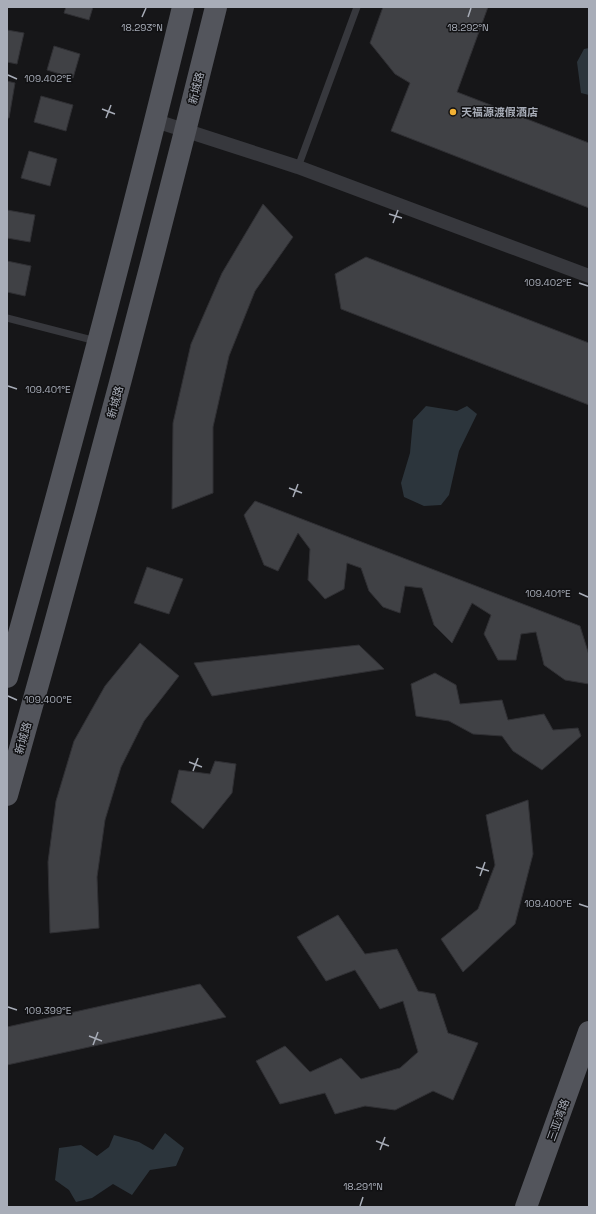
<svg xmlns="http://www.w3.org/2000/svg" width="596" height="1214" font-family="'Space Grotesk','Noto Sans SC',sans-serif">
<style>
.water{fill:#2c353c}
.building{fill:#404145;stroke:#303034}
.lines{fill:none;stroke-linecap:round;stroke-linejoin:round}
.service{stroke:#37383d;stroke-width:7}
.minor{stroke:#37383d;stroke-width:14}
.primary{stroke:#53555c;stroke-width:22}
.ticks{fill:none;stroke:#a8adb8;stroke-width:1.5}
.poi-dot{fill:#f2b134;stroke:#111113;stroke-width:1.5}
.labels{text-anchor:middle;stroke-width:3;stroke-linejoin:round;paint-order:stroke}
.street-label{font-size:11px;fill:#a8adb8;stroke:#111113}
.poi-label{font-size:11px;font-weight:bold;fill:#a8adb8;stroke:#111113;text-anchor:start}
.ticks-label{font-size:10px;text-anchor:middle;fill:#a8adb8;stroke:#111113;stroke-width:3;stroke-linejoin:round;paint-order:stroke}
</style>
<rect width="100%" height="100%" fill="#161618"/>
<path class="water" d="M589,48V95L581,93L577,62L584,49Z
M426,406L457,411L467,406L477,414L459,451L449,495L441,505L424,506L404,497L401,483L410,453L413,420Z
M165,1133L184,1148L176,1166L150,1170L132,1195L113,1184L92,1198L76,1202L69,1190L55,1180L59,1148L81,1145L97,1156L109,1147L114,1135L139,1142L153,1150Z"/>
<path class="building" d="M66,7H93L89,20L64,13Z
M383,7H488L457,92L589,143V208L391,131L410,83L395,74L370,43Z
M7,30L24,33L17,64L7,62Z
M54,46L80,54L73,78L47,70Z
M7,81L15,83L9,118H7Z
M41,96L73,105L66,131L34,122Z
M29,151L57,159L50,186L21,178Z
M263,204L293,237L255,291L229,356L213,427V493L172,509L173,423L191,344L222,273Z
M7,210L35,215L30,242L7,238Z
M366,257L589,343V405L341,309L335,274Z
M7,261L31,266L25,296L7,292Z
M255,501L580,626L589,655V684L565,680L544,665L536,632L521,634L516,660H498L484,634L491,615L472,603L452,643L434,625L422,588L405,586L400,613L383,607L369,591L361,568L347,563L344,589L325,599L308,580L310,549L298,533L278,571L264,565L244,515Z
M147,567L183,579L169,614L134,603Z
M140,643L179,676L144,721L121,767L105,820L97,877L99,928L50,933L48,862L56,801L74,741L105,686Z
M359,645L384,669L212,696L194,663Z
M435,673L456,685L460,704L502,700L508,720L544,714L553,730L578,728L581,736L542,770L513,751L502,736L473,734L449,721L416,716L411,684Z
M215,761L236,764L232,793L203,829L171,802L179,770L210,774Z
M528,800L533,854L515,924L463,972L441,939L478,909L495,865L486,815Z
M338,915L365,954L397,949L418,991L435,994L448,1033L478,1043L453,1100L433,1091L395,1110L365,1106L335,1114L325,1093L280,1104L256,1061L285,1046L310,1072L341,1058L361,1079L400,1068L418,1052L403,1001L380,1009L355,970L326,981L297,937Z
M200,984L226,1017L7,1065V1027Z"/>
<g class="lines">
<path class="service" d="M298,167L357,7
M7,318L96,341"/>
<path class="minor" d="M156,121L298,167L589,276"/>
<path class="primary" d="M7,677C69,455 129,231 183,7
M7,795C81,534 151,271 216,7
M526,1207L589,1032"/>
</g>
<path class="ticks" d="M142,17L146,8M468,17L471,8M8,75L17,79M102,109L115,114M106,118L111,105M389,214L402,218M393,223L398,210M579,283L588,286M8,386L17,389M289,488L302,493M293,497L298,484M579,593L588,597M8,696L17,700M189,762L202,767M193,771L198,758M476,867L489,871M480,876L485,862M579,904L588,907M8,1007L17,1010M89,1036L102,1041M93,1045L98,1032M376,1141L389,1146M380,1150L385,1137M360,1206L363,1197"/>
<circle class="poi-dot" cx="453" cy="112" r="4"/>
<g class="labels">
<g class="street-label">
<text transform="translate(196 88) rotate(-76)" y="4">新城路</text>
<text transform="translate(115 402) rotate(-75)" y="4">新城路</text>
<text transform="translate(23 738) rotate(-74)" y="4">新城路</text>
<text transform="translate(558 1120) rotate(-70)" y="4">三亚湾路</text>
</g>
<g class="poi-label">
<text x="461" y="116">天福源渡假酒店</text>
</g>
</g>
<g class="ticks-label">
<text x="142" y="31">18.293°N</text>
<text x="468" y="31">18.292°N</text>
<text x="48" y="82">109.402°E</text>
<text x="548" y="286">109.402°E</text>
<text x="48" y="393">109.401°E</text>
<text x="548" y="597">109.401°E</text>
<text x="48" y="703">109.400°E</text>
<text x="548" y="907">109.400°E</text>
<text x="48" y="1014">109.399°E</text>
<text x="363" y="1190">18.291°N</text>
</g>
<rect width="596" height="1214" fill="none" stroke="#a8adb8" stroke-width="16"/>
</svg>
